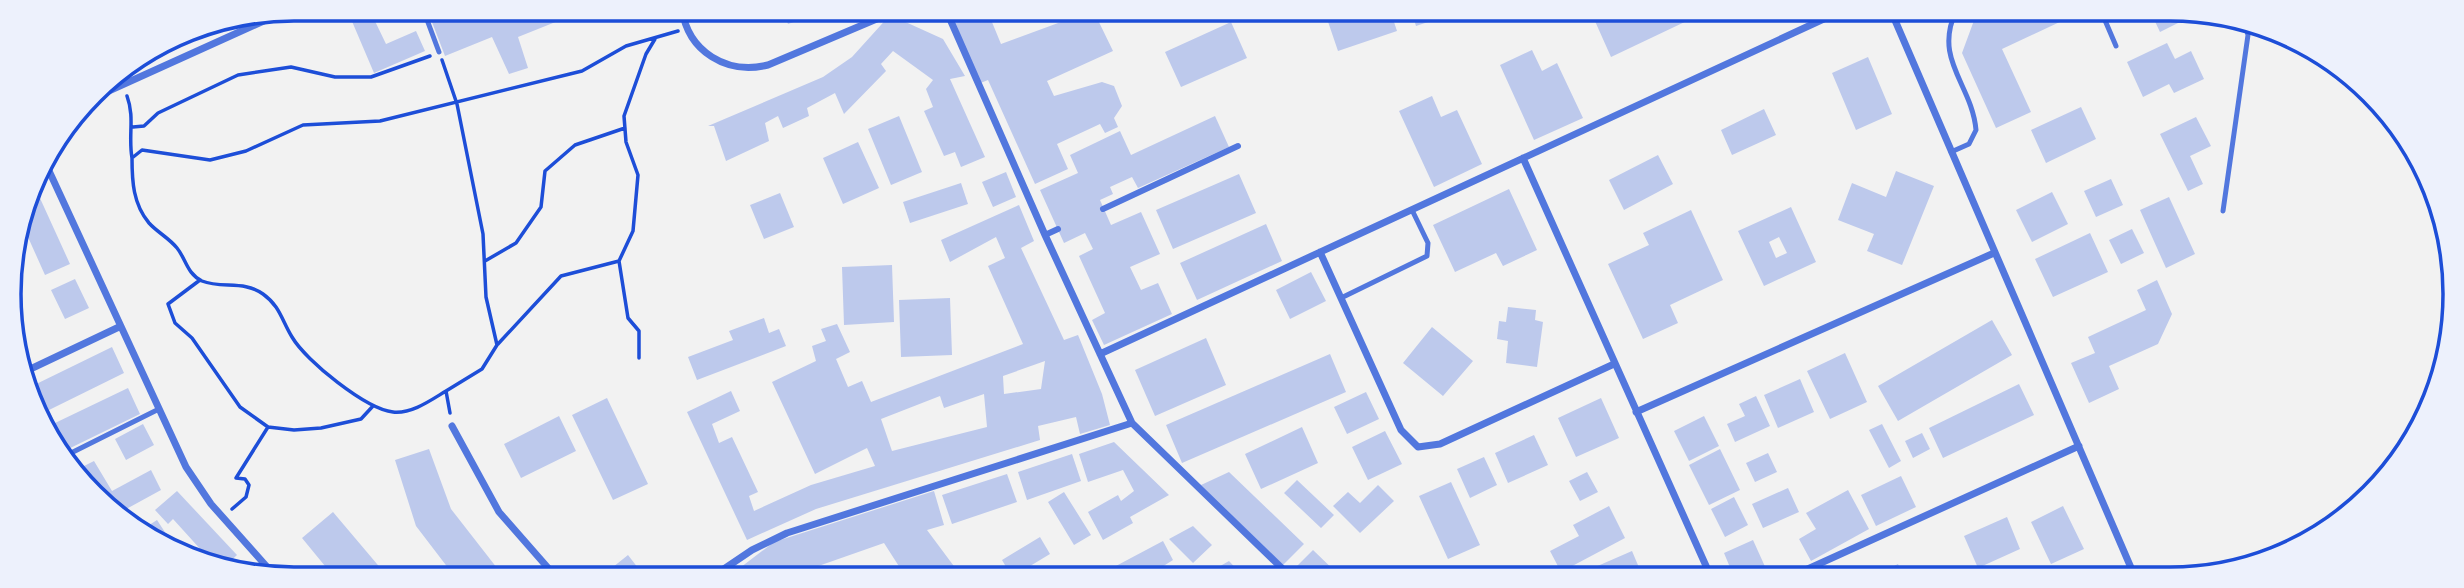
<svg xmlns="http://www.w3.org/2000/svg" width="2464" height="588" font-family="Barlow,sans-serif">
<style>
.building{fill:#bdc9ec;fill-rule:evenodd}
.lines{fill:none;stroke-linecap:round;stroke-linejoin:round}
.path{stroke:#1d4ed8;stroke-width:3.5}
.service{stroke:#5277de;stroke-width:5}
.pedestrian{stroke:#5277de;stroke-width:6}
.minor{stroke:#5277de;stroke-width:7}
.rim{fill:none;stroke:#1d4ed8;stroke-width:3.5}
</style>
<rect width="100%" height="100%" fill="#f2f2f2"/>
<path class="building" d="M361,9H390L373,17L386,44L416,31L425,51L374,73L351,19L363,14Z
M427,9H452L456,20L486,9H588L518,37L528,68L509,74L492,37L445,56Z
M782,9H828V10L788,24Z
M951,10H987L1001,44L1069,19L1096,16L1113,51L1047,81L1054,96L1102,82L1114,86L1122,106L1114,118L1118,127L1105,133L1100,124L1057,144L1068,169L1035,184L988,80L978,84Z
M1324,10H1454L1455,13L1416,26L1412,13L1393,19L1397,31L1338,51Z
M1590,10H1620L1623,18L1638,11H1687L1691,19L1611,57Z
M1732,11H1755L1736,19Z
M1985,11H2060L2064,20L2002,49L2031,112L1996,128L1962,53L1976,15Z
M2150,11H2202L2160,32Z
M890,15L943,39L965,76L950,79L985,157L961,167L955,152L944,156L924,111L933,107L926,89L933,80L893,51L881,64L886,71L844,114L835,93L807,108L809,116L783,128L778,116L765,123L769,141L726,161L714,126H708L823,77L852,57Z
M1231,22L1247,58L1181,87L1165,52Z
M211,25L150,54L149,53L185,30Z
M2167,43L2175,59L2191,51L2204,79L2174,93L2169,84L2143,97L2127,62Z
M1532,50L1542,71L1557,63L1583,118L1534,140L1500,65Z
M1868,57L1892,114L1856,130L1832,73Z
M1432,96L1441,117L1457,110L1482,164L1434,187L1399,111Z
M2081,107L2096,139L2046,163L2031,130Z
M1764,109L1776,135L1732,155L1721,130Z
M899,116L922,172L891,185L868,129Z
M1215,116L1229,147L1138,188L1132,177L1110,187L1113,194L1100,200L1111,225L1141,212L1160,254L1130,267L1141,290L1158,283L1172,314L1104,345L1092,320L1105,313L1079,256L1093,249L1085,233L1064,243L1040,190L1078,173L1070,155L1120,131L1131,155Z
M2196,117L2211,146L2190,156L2203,184L2188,191L2160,134Z
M858,142L879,188L843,204L823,158Z
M1658,155L1673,184L1624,210L1609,180Z
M1896,171L1934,186L1902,265L1867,251L1874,234L1838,220L1852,183L1886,197Z
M1006,172L1016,197L993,207L982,182Z
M1239,174L1256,213L1173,249L1156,210Z
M2111,179L2123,205L2096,217L2084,191Z
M961,183L968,204L910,223L903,202Z
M34,185L70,264L45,275L23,226Z
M1509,189L1537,250L1503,266L1496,253L1455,272L1433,225Z
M2052,192L2068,224L2032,242L2016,210Z
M780,193L794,227L764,239L750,205Z
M2169,197L2195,254L2166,268L2140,210Z
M1019,205L1034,241L1021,248L1064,340L1078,335L1102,394L1110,425L1080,434L1076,417L1038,426L1040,440L816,509L747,540L687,412L731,391L740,411L712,424L719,443L732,437L758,492L749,496L754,511L811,485L875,466L867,448L815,474L772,382L816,361L812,346L826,341L821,329L837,324L850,352L836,359L848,387L862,381L871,402L1023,344L988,266L1005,258L996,237L950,262L941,240ZM1045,361L1041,389L1004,394L1003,376ZM984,394L987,427L892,451L881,419L940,396L944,408Z
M1791,207L1816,262L1764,286L1738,231ZM1779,237L1787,253L1776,258L1769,242Z
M1691,210L1723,280L1670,305L1678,323L1643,339L1608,264L1649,245L1643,233Z
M1266,224L1282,261L1197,300L1180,263Z
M2132,229L2144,253L2121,264L2109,240Z
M2090,233L2108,272L2053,297L2035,259Z
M892,265L894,322L844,325L842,267Z
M1311,272L1326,301L1290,319L1276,290Z
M75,279L89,308L65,319L51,290Z
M2157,280L2172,314L2158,344L2109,366L2119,389L2089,403L2071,363L2095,353L2088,337L2146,310L2137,290Z
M950,298L952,355L901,357L899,300Z
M1508,307L1536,310L1535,320L1543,322L1537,367L1506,363L1508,341L1497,339L1499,321L1506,322Z
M764,318L769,333L779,329L786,346L697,380L688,357L733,340L729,331Z
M1992,320L2012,355L1898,421L1878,386Z
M1432,327L1473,361L1443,396L1403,363Z
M1206,338L1226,385L1155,416L1135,370Z
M112,347L124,373L49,410L55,423L128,388L140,414L60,453L26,389Z
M1845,353L1867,402L1830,419L1807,371Z
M1330,354L1346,392L1182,463L1166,425Z
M1800,379L1814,412L1778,428L1764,395Z
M2019,384L2034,415L1943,458L1929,428Z
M1366,392L1379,419L1347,434L1334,407Z
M1756,396L1770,426L1735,442L1727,424L1745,416L1739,404Z
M607,398L648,484L613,500L572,415Z
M1601,398L1619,438L1576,457L1558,418Z
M559,416L576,451L521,478L504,444Z
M1704,416L1719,446L1689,461L1674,431Z
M143,424L154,445L126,460L115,439Z
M1882,424L1901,461L1889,468L1869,430Z
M1302,427L1318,463L1261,489L1245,454Z
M1385,431L1402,464L1368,480L1352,447Z
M1922,433L1930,449L1913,458L1905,441Z
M1534,435L1548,465L1508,483L1495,453Z
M1114,442L1169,495L1130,517L1133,523L1103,540L1088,512L1118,495L1121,501L1134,491L1123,470L1088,482L1079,454Z
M429,449L451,509L504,577H455L416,526L395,460Z
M1720,449L1740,490L1709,505L1689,465Z
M1768,453L1777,472L1755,482L1746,463Z
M1072,454L1081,481L1027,500L1018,472Z
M1484,457L1497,485L1470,498L1457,469Z
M94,461L112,491L151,470L161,490L119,513L72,472Z
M1229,472L1304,544L1283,565L1201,485Z
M1587,472L1598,492L1580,501L1569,481Z
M1007,474L1017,502L952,524L942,495Z
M1901,476L1916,507L1876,526L1861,495Z
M1297,480L1334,515L1321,528L1284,493Z
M1451,482L1480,545L1448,559L1419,496Z
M1378,485L1394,501L1360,533L1333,506L1348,492L1360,503Z
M1788,488L1799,512L1763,528L1752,504Z
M1848,490L1869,529L1811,561L1799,539L1816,529L1806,513Z
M177,491L237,555L225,566L212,562L173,519L168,524L155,510Z
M934,491L944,525L927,530L962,577H887L902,571L884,543L807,570L811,577H728L774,542Z
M1064,492L1091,535L1074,545L1048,502Z
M1734,497L1748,525L1725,537L1711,509Z
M1609,506L1625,538L1561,572L1550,551L1579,536L1573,525Z
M2063,506L2084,549L2051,564L2031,522Z
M333,512L388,577H334L302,538Z
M2007,517L2020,549L1978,568L1964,536Z
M157,520L176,549L151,541L140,531Z
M1193,526L1212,545L1193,563L1169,539Z
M1040,537L1050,554L1012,577L1002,560Z
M1753,540L1767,571L1753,577H1734L1724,553Z
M1163,541L1173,560L1146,577H1119L1114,567Z
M1313,550L1341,577H1294L1290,573Z
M1632,551L1643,577H1588L1586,571Z
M628,555L645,577H601L613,567Z
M1229,561L1244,577H1201Z
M1898,564L1904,577H1872Z
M1961,566L1966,577H1937Z"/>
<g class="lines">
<path class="path" d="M442,60L457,104L483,234L486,297L497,345L482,369L446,391L450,413
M127,96C135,118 128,135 132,158
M133,127L144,126L158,113L238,75L291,67L335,77H371L430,56
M485,261L516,243L541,207L545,171L575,145L625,128
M619,261L628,318L639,331V358
M200,280L168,304L175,323L192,338L240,407L268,427L294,430L321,428L361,419L373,406
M498,344L561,276L619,261L633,231L638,175L626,142L624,116L646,54L655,39
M446,391C431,400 412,414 393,412C366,409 306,361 292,337C282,321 280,306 263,294C244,280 222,289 202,281C187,274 186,259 177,248C169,238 157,232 149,223C133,204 132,181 132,158L142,150L210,160L246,151L303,125L380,121L582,71L626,46L678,31
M232,509L246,497L249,485L245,479L236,478L268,427"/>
<path class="service" d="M423,9L439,52
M2101,11L2116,46
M1951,152L1969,144L1976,130C1972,84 1933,60 1956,11
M2223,211L2248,35L2245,24
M1341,298L1427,256L1428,243L1412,210
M64,461L67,455L159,409"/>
<path class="pedestrian" d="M1103,209L1238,146
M1045,235L1058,229"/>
<path class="minor" d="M682,9C688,52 727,75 768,65L879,18L919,10
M946,10L1045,235L1132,423L1291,577
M1891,11L2135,577
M91,99L288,10
M1523,158L1711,577
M44,160L186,467L211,504L276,577
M1320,252L1401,430L1418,447L1440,444L1614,364
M1100,354L1841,11
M22,373L119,327
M1636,412L1994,253
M452,426L499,512L556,577
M712,577L752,550L787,533L1132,423
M1790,577L2079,446"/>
</g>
<path d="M0 0H2464V588H0ZM294 21H2170A273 273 0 0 1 2443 294V294A273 273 0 0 1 2170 567H294A273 273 0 0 1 21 294V294A273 273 0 0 1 294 21Z" fill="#edf1fc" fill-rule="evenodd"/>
<path class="rim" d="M294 21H2170A273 273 0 0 1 2443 294V294A273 273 0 0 1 2170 567H294A273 273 0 0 1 21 294V294A273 273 0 0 1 294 21Z"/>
</svg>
